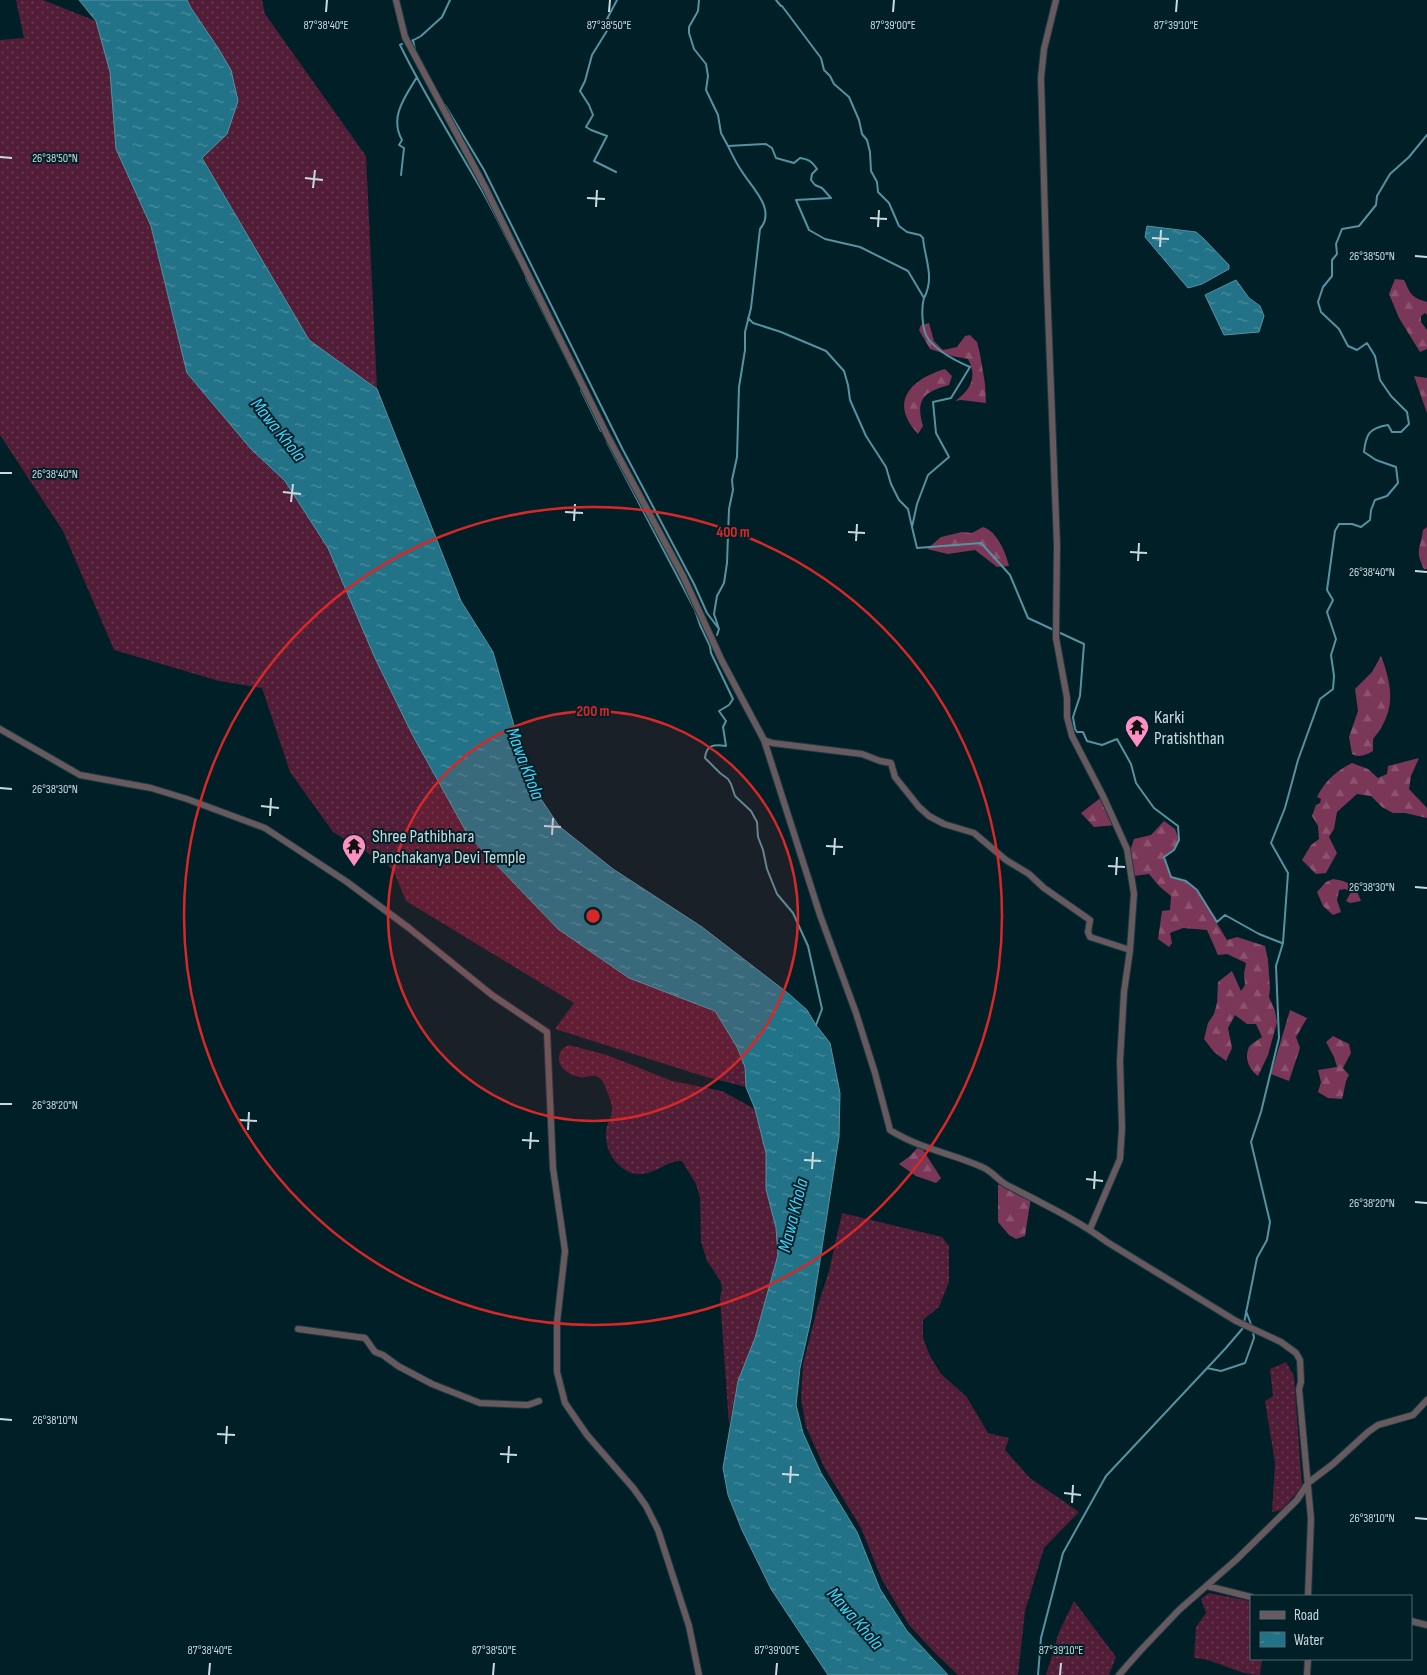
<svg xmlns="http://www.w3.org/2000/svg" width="1427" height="1675" font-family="'Sofia Sans Condensed',sans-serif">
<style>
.grass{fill:url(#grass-dots)}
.forest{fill:url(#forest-firs)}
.water{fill:url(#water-ripples);stroke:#5592a2}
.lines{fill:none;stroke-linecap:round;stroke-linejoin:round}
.stream{stroke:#5592a2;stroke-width:2}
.street-casing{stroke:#1d3941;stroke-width:8}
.street{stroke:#665a5f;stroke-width:6}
.ticks{fill:none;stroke:#c9dadf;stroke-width:2}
.ring{fill:none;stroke:#d62828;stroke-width:2.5}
.labels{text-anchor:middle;stroke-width:4;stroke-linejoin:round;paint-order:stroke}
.poi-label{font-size:18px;fill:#c9dadf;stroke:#011f27;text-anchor:start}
.water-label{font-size:19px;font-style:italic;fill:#3fd4fa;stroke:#011f27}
.ticks-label{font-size:12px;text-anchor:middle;fill:#c9dadf;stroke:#011f27;stroke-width:4;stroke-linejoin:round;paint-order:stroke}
.centre{fill:#d62828;stroke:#011f27;stroke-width:2.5}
.ring-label{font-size:15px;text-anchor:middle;font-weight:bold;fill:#d62828;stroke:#011f27;stroke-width:4;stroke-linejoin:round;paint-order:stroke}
</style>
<defs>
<pattern id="grass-dots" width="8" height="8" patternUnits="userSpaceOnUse" patternTransform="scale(1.25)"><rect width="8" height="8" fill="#511d37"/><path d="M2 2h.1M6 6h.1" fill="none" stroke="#693d54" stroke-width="1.8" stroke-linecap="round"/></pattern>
<pattern id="forest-firs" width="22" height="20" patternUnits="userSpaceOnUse" patternTransform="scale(1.25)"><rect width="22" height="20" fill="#7a3757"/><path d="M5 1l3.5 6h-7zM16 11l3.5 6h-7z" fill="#8c536f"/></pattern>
<pattern id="water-ripples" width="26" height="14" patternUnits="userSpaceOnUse" patternTransform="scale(1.25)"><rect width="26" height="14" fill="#237388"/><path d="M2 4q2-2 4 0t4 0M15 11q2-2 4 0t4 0" fill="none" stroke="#4c8d9e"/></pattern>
</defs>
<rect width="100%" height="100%" fill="#011f27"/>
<path class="grass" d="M16,0H43L96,21L110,72L116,149L151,226L187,373L251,449L285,481L328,548L375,658L412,734L468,835L558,929L629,978L715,1011L737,1047L745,1067L746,1087L706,1077L555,1029L574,1003L406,901L395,874L380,855H371L333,832L290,772L262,688L219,681L114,650L63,531L0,435V40L24,38Z
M187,0H262L265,14L366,156L377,389L309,340L202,157L227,134L218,48L191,8Z
M569,1045L607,1055L672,1081L722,1091L755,1109L766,1153V1189L776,1228L778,1255L755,1338L738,1381L729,1425L720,1298L722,1289L721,1282L707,1261L701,1242L700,1198L696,1184L682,1161C667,1160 657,1173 642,1174C620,1175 604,1152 606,1132C606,1125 612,1117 612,1110C612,1102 607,1091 604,1084C602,1080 600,1078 596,1076C590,1075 585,1078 580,1077C570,1076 557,1067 559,1056C560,1050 564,1047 569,1045Z
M842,1213L942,1237L949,1246V1282L939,1307L923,1320V1338L930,1356L941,1374L966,1396L988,1433L1009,1438L1005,1450L1030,1478L1079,1512L1044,1548L1025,1611L1018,1675H958L936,1654L909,1625L882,1580L861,1528L824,1467L806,1427L801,1399L803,1364L818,1305L829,1271Z
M1286,1362L1294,1376L1302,1487L1282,1510L1272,1512L1275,1463L1265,1401L1273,1396L1270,1369Z
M1209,1593L1250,1601L1251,1659H1262L1260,1675C1237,1675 1217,1659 1194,1658L1196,1627L1206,1613L1201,1599Z
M1074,1601L1116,1657L1109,1675H1046L1059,1632Z"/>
<path class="forest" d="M1395,279L1404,280C1411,295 1411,297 1427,302V315L1425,313L1421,316V322L1427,330V349L1420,352L1399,318L1389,294Z
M929,323L934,341L943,350L957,347L965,336L970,335L977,342L980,354L985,384L986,403L961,400L955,401C970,390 978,378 968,359L952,356L930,349L919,330L921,325Z
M945,369L952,376L949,385C924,392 915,399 923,426L918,434C888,402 911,379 945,369Z
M1414,376L1427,378V413Z
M983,527C997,531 1006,553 1009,566L997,567L975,550L948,554L927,549L941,537L962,532L972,533Z
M1427,527V569H1424C1414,549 1421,549 1423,530Z
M1381,656C1393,687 1396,712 1373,739V751C1365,755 1360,758 1352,754L1349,737L1358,711L1355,689L1372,672Z
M1419,758L1411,776L1409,789L1427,808V818L1405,813H1393L1382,807L1371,796L1357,794L1337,812L1334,829L1329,837L1337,853L1326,873L1316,874L1302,860L1311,845L1319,839L1318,826L1312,816L1316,805L1320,803L1321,799L1317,797C1325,781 1336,771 1352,763L1368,769L1378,778L1387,774L1388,766Z
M1103,796L1117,825L1094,827L1081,813Z
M1164,821L1175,829L1179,840L1174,850L1164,857L1171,877L1186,881L1197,890L1227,940L1237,937L1265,946L1268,960L1270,988L1269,997L1275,1011L1277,1022L1268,1055L1258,1076C1249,1070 1244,1058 1249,1047C1252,1043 1258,1040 1262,1037L1256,1024H1247L1235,1015L1228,1028L1232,1048L1226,1061L1214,1052L1204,1039L1208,1023L1214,1014L1217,1003L1218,982L1232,971L1241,991L1245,985L1244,974L1246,963L1227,954L1218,955L1207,930L1183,928L1170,933L1172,943L1169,947L1158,939L1162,911L1170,910L1171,896L1159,886L1149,874L1134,876L1129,854L1134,839L1151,835Z
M1333,879C1349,881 1356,886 1361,901L1350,903L1346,901L1351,892L1345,889L1339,890L1337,900L1341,912L1333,915L1323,906L1317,892L1326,882Z
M1290,1010L1307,1018L1296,1037L1300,1048L1289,1081L1271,1074Z
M1333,1036L1349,1044L1351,1053L1343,1068L1349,1075C1344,1083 1345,1091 1342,1099L1328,1098L1318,1092L1321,1082L1318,1070L1337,1067L1334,1057L1326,1042Z
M920,1145L941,1178L936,1183L916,1176L899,1164L910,1156Z
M1005,1183L1031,1197L1025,1236L1016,1239L1009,1235L998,1222V1185Z"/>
<path class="water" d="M79,0H187L191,8L218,48L231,70L238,101L227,134L202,158L309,340L377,389L461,601L493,652L515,729L535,790L559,826L613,869L702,927L789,994L807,1010L816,1025L830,1043L840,1093L839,1137L811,1319L800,1368L796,1405L803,1433L821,1473L857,1532L880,1589L907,1631L948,1675H828L771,1589L742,1530L728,1495L723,1468L738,1381L755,1338L778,1255L776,1228L766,1189V1153L755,1109L746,1087L745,1067L737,1047L715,1011L629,978L558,929L468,835L412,734L375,658L328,548L285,481L251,449L187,373L151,226L116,149L110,72L96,21Z
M1147,226L1196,232L1204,239L1229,265V269L1202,284L1188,288L1145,237Z
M1236,280L1249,298L1260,306L1264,316L1259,332L1224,335L1205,295Z"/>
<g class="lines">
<path class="stream" d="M699,0L698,11L689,27V33L694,49L706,64L708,76L706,90L718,115L721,133L728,146L766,144L772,148L776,158L794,163L800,158C808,159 812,161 817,169L812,174L811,180L815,185L822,188L831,198L796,200L809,230L825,239L860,247L908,271L924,298C921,308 922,328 927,337C936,351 956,361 970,367L951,398L933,402L936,433L949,457L928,475L917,504L912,527L917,548L981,543L1010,575L1028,618L1084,644L1080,696L1073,717L1075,729L1077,732H1083L1087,741L1102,745L1117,739L1131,764L1136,783L1146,797L1154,808L1178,826L1179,840L1174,850L1164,857L1171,877L1186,881L1197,890L1217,922L1225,915L1259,934L1282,943
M776,0L781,6
M782,6L821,58L824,70L830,76L834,84L849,97L859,120L862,134L867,140L870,152L871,171L877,182L878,192L889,203L899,226L907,232L920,235L923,238C925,260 935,277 924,298
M413,40L415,50
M412,41L421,36L442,17L450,0
M402,44L400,45C423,92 451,137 477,182C492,207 504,234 518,260
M445,105L484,170L623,450L694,584L707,613L719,629
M616,172L594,161L607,136L591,130L586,127L593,115L589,105L580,91L585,81L592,55L613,21L607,19L617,0
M401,175L404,148L399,145L402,140C389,117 405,97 417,77
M526,278L571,368
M748,318L753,323L781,332L826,351L844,371L848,385L850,400L866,436L886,467L891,484L899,500L908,509L912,527
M581,390L601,431
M607,442L695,610L700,625L710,646
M717,635L719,629L714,614L717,596L724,583L727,563L729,509L733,490L732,480L737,457L739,387L745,350V332L751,308L760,229C777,209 751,187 741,170C736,163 732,154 728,146
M710,646L711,653L733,699L729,705L719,711L726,721L723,727L726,746C714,744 706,745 705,758L720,773L728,779L731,784L735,796L751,811L757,822L758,837L763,850L767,869L777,894L793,913L808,946L822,1009L816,1025
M1246,1311L1252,1327
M1207,1368L1221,1371L1245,1363L1254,1338L1253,1332
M1038,1675L1041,1638L1063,1553L1106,1476L1225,1349L1243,1328L1257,1258L1267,1240L1270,1222L1251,1142L1261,1112L1279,1038L1276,966L1283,943L1288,873L1271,843L1285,808L1298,760L1320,699L1333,689L1334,676L1331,655L1336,639L1327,612L1333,600L1327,590L1335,531L1339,524H1352L1361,527L1370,520L1371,510L1375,500L1387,496L1398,483L1396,467L1376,460L1364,452C1366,434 1369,428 1388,425L1392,432H1401L1409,424L1407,412L1391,396L1380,380L1375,356L1367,343L1357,350L1348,346L1339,329L1321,312L1318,302L1323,287L1332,276V260L1337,254L1336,244L1342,229L1359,226L1376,205L1377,196L1390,174L1409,157L1427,135"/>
<g class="street-casing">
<path id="street" d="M396,0L405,37L486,189L608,437L683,576L722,661L764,740L820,915L856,1013L875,1073L890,1130C920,1149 951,1153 982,1167C992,1171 998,1180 1007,1185C1041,1203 1076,1219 1107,1242L1236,1321L1281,1342L1296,1353L1300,1360L1301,1382L1299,1389L1311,1519L1308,1596
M1056,0L1044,49L1041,78L1047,286L1057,545L1056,638L1067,698V717L1072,736L1103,796L1127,849L1134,894L1130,950L1124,992L1120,1061L1122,1128L1120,1159L1090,1229
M0,729L80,775L151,788L187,799L265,828L347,882L409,928L492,995L547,1032L553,1168L565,1251L557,1322V1372L565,1403L587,1435L634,1489L646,1506L658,1530L689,1626L699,1675
M764,740L772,743L862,754L880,761L891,763L895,777L919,807L929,816L944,824L974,833L1006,860L1029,874L1044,888L1090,920L1088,932L1090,937L1130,950
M298,1329L365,1338L375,1352L383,1355L398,1366L432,1384L480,1403L528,1405L539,1401
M1207,1586L1251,1597
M1411,1621L1427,1625
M1119,1675L1140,1651L1179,1610L1237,1559L1297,1500L1308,1483L1333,1464L1368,1432L1378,1425L1413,1415L1427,1400
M1307,1675L1308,1659"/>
</g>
<use href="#street" class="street"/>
</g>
<path class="ticks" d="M326,12L327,0M609,12L610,0M893,12L894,0M1176,12L1177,0M0,157L12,158M305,178L323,180M313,188L315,170M587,198L605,199M596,207L597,190M870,218L887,219M878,227L879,210M1152,238L1169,239M1160,247L1161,230M1415,256L1427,257M0,473H12M283,492L301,494M291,502L293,484M565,512L583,513M574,521L575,504M848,532L865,533M856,541L857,524M1130,552L1147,553M1138,561L1139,543M1415,571L1427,572M0,788L12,789M261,806L279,808M270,816L271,798M544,826L561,827M552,835L553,818M826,846L843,847M834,855L835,838M1108,866L1125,867M1116,875L1117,857M1415,887L1427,888M0,1104H12M239,1120L257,1121M248,1130L249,1112M522,1140L539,1141M530,1149L531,1132M804,1160L821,1161M812,1169L813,1152M1086,1179L1103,1181M1094,1189L1095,1171M1415,1202L1427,1203M0,1419L12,1420M217,1434L235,1435M226,1444L227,1426M500,1454L517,1455M508,1463L509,1446M782,1474L799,1475M790,1483L791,1466M1064,1493L1081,1495M1072,1503L1073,1485M1415,1518L1427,1519M209,1675L210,1663M493,1675L494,1663M776,1675L777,1663M1060,1675L1061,1663"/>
<circle cx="593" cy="916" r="205" fill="#d62828" fill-opacity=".12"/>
<g class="ring">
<circle cx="593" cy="916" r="205"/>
<circle cx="593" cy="916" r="409"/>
</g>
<defs>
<g id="temple-pin" transform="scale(1.25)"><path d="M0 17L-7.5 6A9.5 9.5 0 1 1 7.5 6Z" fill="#fd8fc1" stroke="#011f27"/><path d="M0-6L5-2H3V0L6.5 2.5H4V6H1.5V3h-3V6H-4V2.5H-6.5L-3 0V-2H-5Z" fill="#111"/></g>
</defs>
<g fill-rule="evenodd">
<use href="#temple-pin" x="1137" y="727"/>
<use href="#temple-pin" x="354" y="846"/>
</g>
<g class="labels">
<g class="poi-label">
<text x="1154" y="723">Karki<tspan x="1154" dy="21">Pratishthan</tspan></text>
<text x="372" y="842">Shree Pathibhara<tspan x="372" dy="21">Panchakanya Devi Temple</tspan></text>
</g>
<g class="water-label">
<text transform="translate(279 429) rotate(51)" y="7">Mawa Khola</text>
<text transform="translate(526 763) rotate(69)" y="7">Mawa Khola</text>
<text transform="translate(792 1215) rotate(-76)" y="7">Mawa Khola</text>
<text transform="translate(856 1618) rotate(49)" y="7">Mawa Khola</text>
</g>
</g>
<g class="ticks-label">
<text x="326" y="29">87°38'40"E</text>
<text x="609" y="29">87°38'50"E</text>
<text x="893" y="29">87°39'00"E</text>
<text x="1176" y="29">87°39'10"E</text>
<text x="55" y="162">26°38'50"N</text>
<text x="1372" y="260">26°38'50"N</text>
<text x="55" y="478">26°38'40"N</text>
<text x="1372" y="576">26°38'40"N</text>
<text x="55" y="793">26°38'30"N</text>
<text x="1372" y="891">26°38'30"N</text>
<text x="55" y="1109">26°38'20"N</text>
<text x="1372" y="1207">26°38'20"N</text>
<text x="55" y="1424">26°38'10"N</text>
<text x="1372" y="1522">26°38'10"N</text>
<text x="210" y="1654">87°38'40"E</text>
<text x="494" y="1654">87°38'50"E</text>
<text x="777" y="1654">87°39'00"E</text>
<text x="1061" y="1654">87°39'10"E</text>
</g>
<circle cx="593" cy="916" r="8" class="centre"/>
<g class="ring-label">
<text x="733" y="537">400 m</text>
<text x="593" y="716">200 m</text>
</g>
<rect x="1250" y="1595" width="162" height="65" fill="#011f27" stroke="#516a71"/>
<rect x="1260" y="1611" width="25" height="8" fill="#665a5f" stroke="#516a71"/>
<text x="1294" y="1620" font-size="15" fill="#c9dadf">Road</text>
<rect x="1260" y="1632" width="25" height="15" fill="url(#water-ripples)" stroke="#516a71"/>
<text x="1294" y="1645" font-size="15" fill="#c9dadf">Water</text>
</svg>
